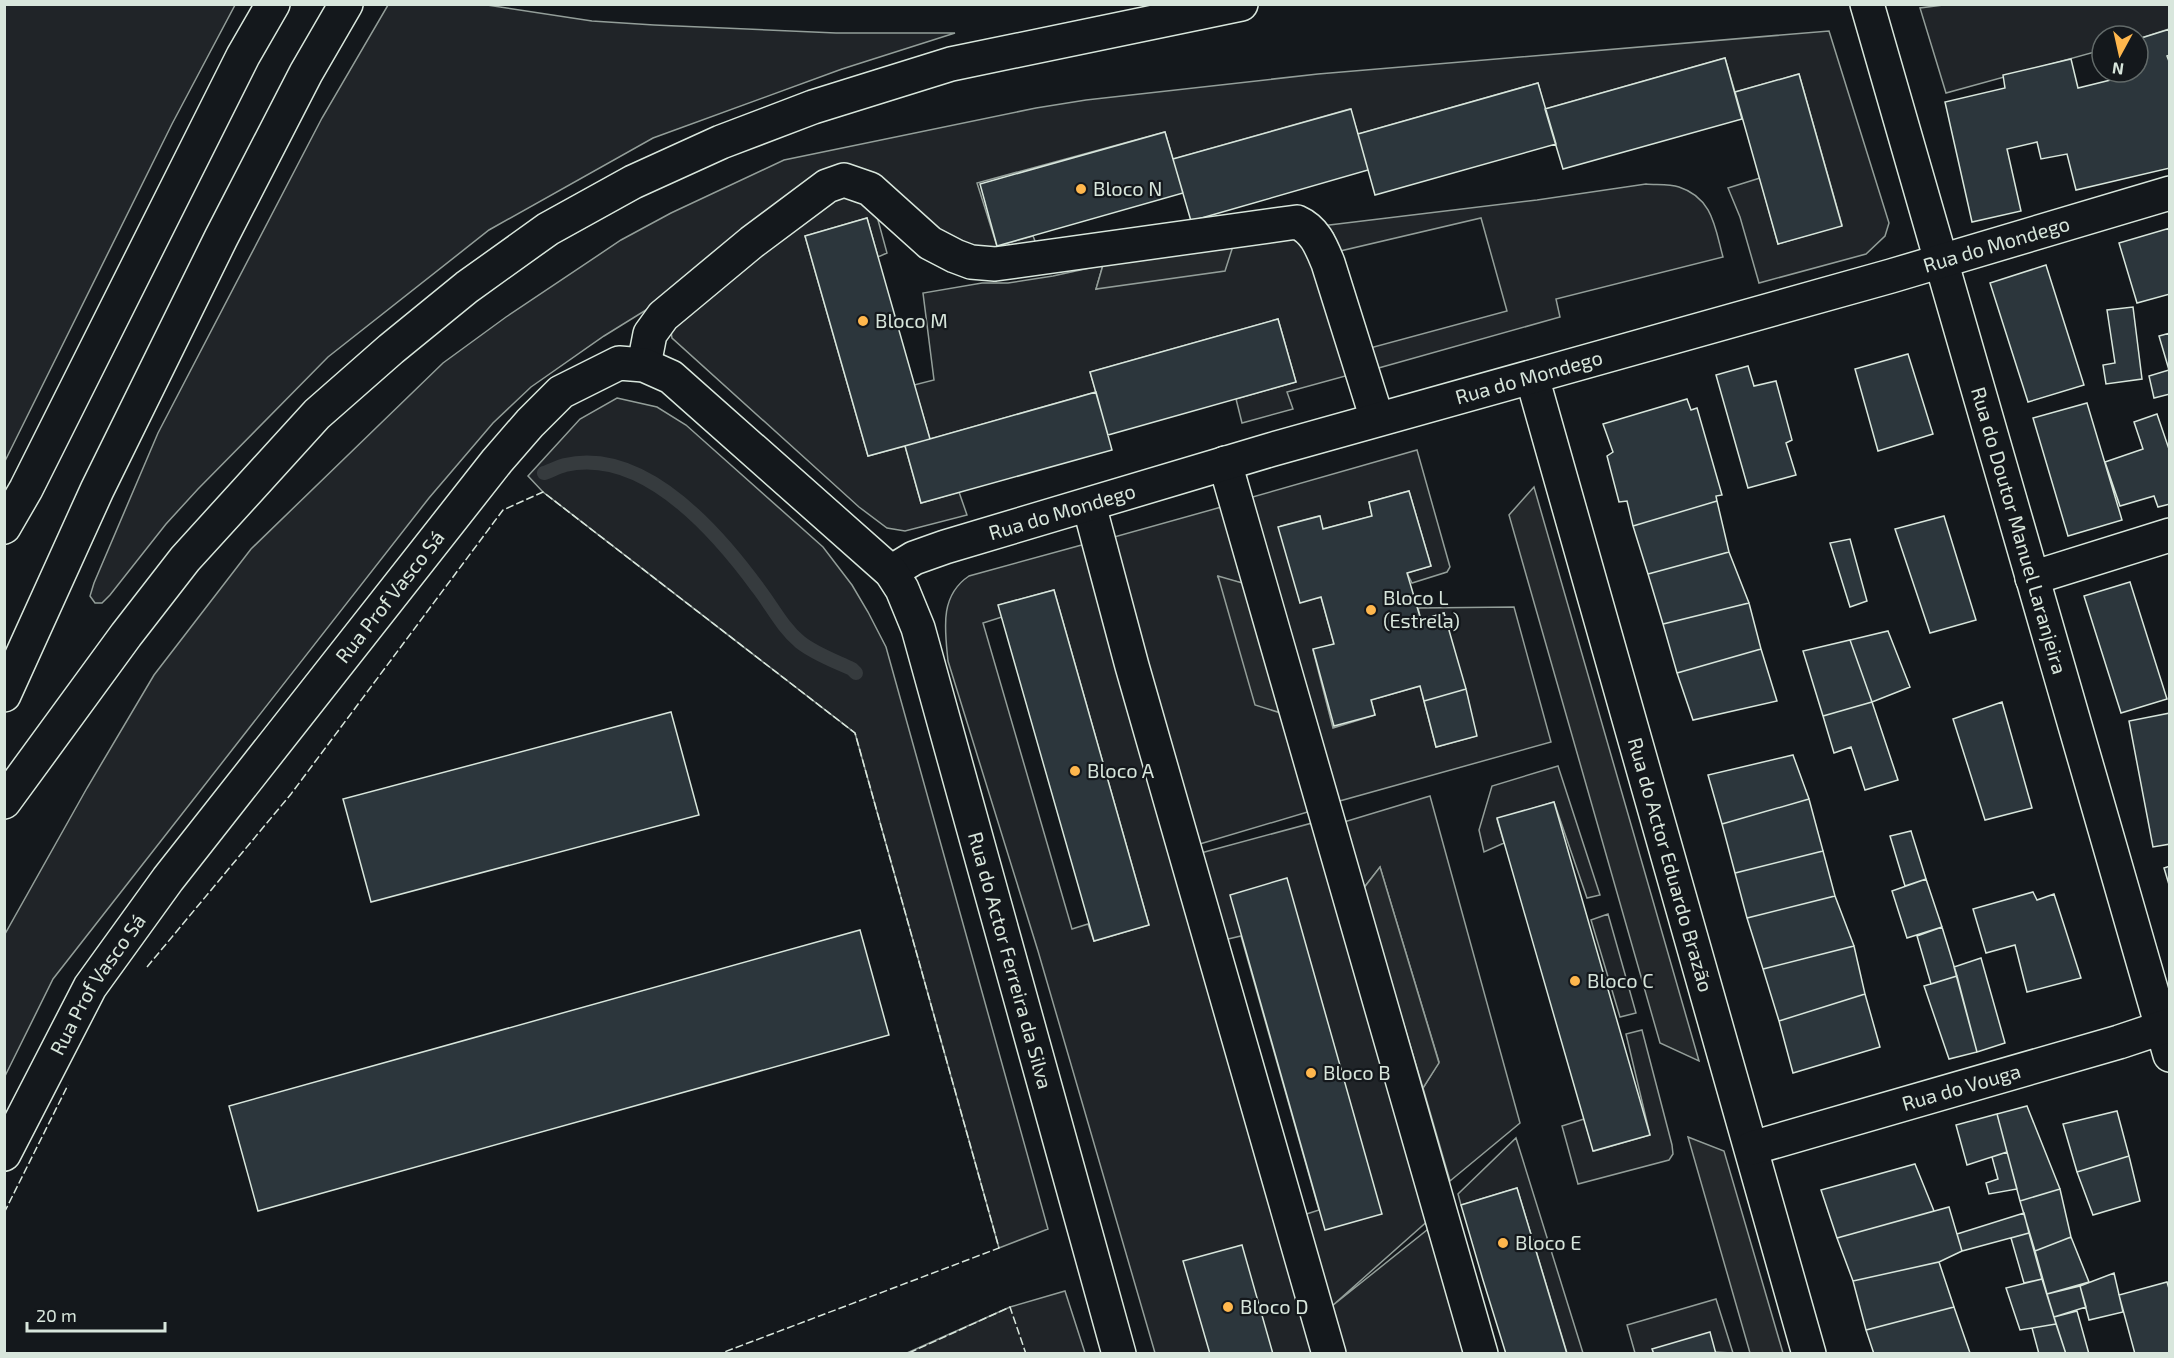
<svg xmlns="http://www.w3.org/2000/svg" width="2174" height="1358" font-family="'Exo 2',sans-serif">
<style>
.green{fill:#202428;stroke:#939e99;stroke-width:1.5;fill-rule:evenodd}
.parking{fill:#24282b;stroke:#939e99;stroke-width:1.5}
.lines{fill:none;stroke-linecap:round;stroke-linejoin:round}
.stream{stroke:#363b3e;stroke-width:14}
.building{fill:#2c363c;stroke:#d8e6dc;stroke-width:1.5}
.minor-casing{stroke:#d8e6dc;stroke-width:36}
.highway-casing{stroke:#d8e6dc;stroke-width:36}
.minor{stroke:#14181c;stroke-width:33}
.highway{stroke:#14181c;stroke-width:33}
.fence{stroke:#d8e6dc;stroke-width:1.5;stroke-dasharray:8 3;stroke-linecap:butt}
.poi-dot{fill:#ffb74d;stroke:#14181c;stroke-width:2}
.labels{text-anchor:middle;stroke-width:4.5;stroke-linejoin:round;paint-order:stroke}
.poi-label{font-size:20px;fill:#d8e6dc;stroke:#14181c;text-anchor:start}
.street-label{font-size:20px;fill:#d8e6dc;stroke:#14181c}
</style>
<rect width="100%" height="100%" fill="#14181c"/>
<path class="green" d="M5,4L235,5L172,124L5,461Z
M1951,4L2169,5V29L2138,39V36H2102V50L1946,93L1920,8Z
M388,5H487L592,21L654,25L836,33H955L842,69L653,138L489,230L328,357L198,489L166,524L110,595L102,603H95L90,596L94,583L158,433L322,118Z
M1829,31L1889,223L1885,236L1866,254L1759,283L1740,217L1728,188L1760,178L1778,244L1842,225L1799,74L1735,92L1725,58L1545,109L1538,83L1358,134L1350,109L1173,159L1165,132L977,183L997,246L1033,236L1037,246L996,254L949,240L864,175L604,336L531,387L493,423L429,498L53,979L5,1076V934L87,788L154,675L251,549L443,363L506,317L621,240L671,213L784,160L1036,108L1086,100L1318,74Z
M1646,184C1656,185 1669,184 1679,187C1713,198 1715,228 1723,257L1556,299L1560,317L1375,369L1370,348L1507,311L1481,218L1340,251L1333,233L1321,226L1537,200Z
M840,192L875,209L887,253L878,257L867,218L805,236L868,456L905,446L921,503L959,492L967,515L905,531L887,528L859,507L672,338L670,325Z
M1295,238L1303,240L1349,375L1287,392L1293,409L1242,423L1236,399L1296,382L1278,319L1090,372L1096,392L930,439L914,385L934,380L923,293L982,283H1008L1053,276L1103,265L1096,289L1233,246Z
M617,398L657,407L686,425L823,547L852,585L868,612L886,647L1048,1229L999,1248L855,733L543,492L528,476L580,419Z
M1417,450L1450,567L1447,572L1412,583L1407,573L1431,566L1409,491L1369,502L1372,516L1323,529L1319,516L1281,526L1300,602L1321,597L1334,644L1313,650L1333,728L1375,715L1371,700L1420,686L1436,747L1476,736L1444,613L1421,620L1418,608L1514,607L1551,742L1336,802L1249,498Z
M1225,506L1246,584L1218,577L1284,714L1311,811L1193,846L1107,539Z
M1100,540L1186,857L1327,819L1440,1210L1332,1306L1442,1218L1481,1353H1155L1038,951L948,661C945,630 939,596 969,576ZM1054,590L1149,925L1094,941L1088,924L1072,929L983,623L1002,617L999,605ZM1241,936L1319,1210L1291,1219L1211,943Z
M1558,766L1600,895L1587,898L1554,802L1497,819L1504,843L1484,852L1479,830L1492,786Z
M1430,796L1520,1123L1450,1181L1423,1088L1439,1062L1380,867L1363,889L1344,822Z
M1608,914L1636,1013L1620,1017L1591,920Z
M1642,1030L1672,1145L1673,1154L1669,1160L1578,1184L1562,1126L1584,1119L1594,1151L1650,1135L1626,1034Z
M1516,1138L1583,1353H1567L1517,1188L1461,1205L1458,1194Z
M1065,1291L1085,1353H907L1010,1307Z
M1716,1299L1733,1353L1653,1349L1654,1353H1635L1627,1325Z"/>
<path class="parking" d="M1233,246L1225,271L1096,289L1103,265Z
M1534,487L1699,1061L1660,1043L1509,515Z
M1218,576L1246,584L1284,714L1255,705Z
M1380,867L1439,1063L1423,1088L1363,889Z
M1688,1137L1724,1151L1783,1353H1750Z"/>
<g class="lines">
<path class="stream" d="M544,473C550,471 558,467 565,465C644,447 717,532 758,588C772,606 782,627 800,642C815,654 835,661 852,669L856,673"/>
</g>
<path class="building" d="M2170,29V55L2167,56L2170,64V168L2076,190L2067,154L2041,159L2037,142L2007,149L2021,211L1972,222L1945,102L2005,88L2003,75L2071,59L2078,88L2135,74L2134,72H2138V39Z
M1725,58L1742,119L1563,169L1545,109Z
M1799,74L1842,226L1778,244L1735,92Z
M1538,83L1556,144L1375,195L1358,134Z
M1351,109L1368,170L1191,221L1173,159Z
M1165,132L1183,193L997,246L980,184Z
M867,218L930,439L868,456L805,236Z
M2170,228V294L2137,303L2119,243Z
M2046,265L2084,385L2028,402L1990,283Z
M2133,307L2142,379L2106,384L2103,365L2115,363L2107,310Z
M1278,319L1296,382L1108,435L1090,372Z
M2170,333V394L2154,398L2149,376L2169,370L2159,336Z
M1908,354L1933,434L1878,451L1855,369Z
M1748,366L1754,386L1776,381L1792,440L1786,443L1796,475L1748,488L1716,375Z
M1096,392L1112,450L921,503L905,446Z
M1687,399L1691,410L1697,408L1722,495L1716,496L1717,501L1633,526L1627,501L1619,502L1607,456L1613,452L1603,424Z
M2087,403L2122,520L2068,536L2033,418Z
M2157,414L2170,452V504L2158,507L2154,496L2120,506L2105,462L2143,449L2134,422Z
M1409,491L1431,566L1407,573L1421,620L1444,613L1466,689L1424,701L1420,686L1371,700L1375,715L1334,726L1313,649L1334,644L1321,597L1300,603L1278,527L1320,516L1323,529L1372,516L1369,502Z
M1717,501L1729,552L1648,574L1633,526Z
M1944,516L1976,620L1930,633L1895,529Z
M1850,539L1867,601L1850,607L1830,543Z
M1729,552L1749,603L1663,624L1648,574Z
M2130,582L2167,699L2121,713L2084,596Z
M1054,590L1149,925L1094,941L998,605Z
M1749,603L1761,649L1677,673L1663,624Z
M1888,631L1910,687L1872,702L1850,640Z
M1850,640L1872,702L1823,716L1803,651Z
M1761,649L1777,701L1693,720L1677,673Z
M1466,689L1477,736L1436,747L1424,701Z
M1872,702L1898,780L1865,790L1851,747L1834,753L1823,716Z
M2002,702L2032,808L1985,820L1953,719Z
M671,712L699,815L371,902L343,799Z
M2170,713V844L2153,847L2129,721Z
M1793,755L1809,799L1722,824L1708,775Z
M1809,799L1823,851L1735,873L1722,824Z
M1554,802L1650,1135L1593,1151L1497,818Z
M1911,831L1926,879L1905,886L1890,836Z
M1823,851L1835,896L1747,918L1735,873Z
M2170,866V888L2164,868Z
M1287,878L1382,1214L1325,1230L1230,895Z
M1926,879L1942,927L1907,938L1892,891Z
M2033,892L2037,900L2054,894L2081,978L2027,992L2015,945L1986,953L1973,909Z
M1835,896L1854,946L1763,969L1747,918Z
M1942,927L1957,976L1931,984L1917,936Z
M860,930L889,1035L258,1211L229,1106Z
M1854,946L1865,994L1779,1021L1763,969Z
M1981,958L2005,1043L1977,1052L1954,967Z
M1957,976L1977,1052L1949,1059L1924,986Z
M1865,994L1880,1047L1793,1073L1779,1021Z
M2027,1106L2060,1189L2020,1201L1997,1114Z
M2117,1111L2129,1156L2077,1172L2063,1124Z
M1997,1114L2007,1152L1967,1165L1956,1125Z
M2007,1152L2017,1189L1989,1194L1986,1183L1998,1179L1992,1157Z
M2129,1156L2140,1201L2093,1215L2077,1172Z
M1915,1164L1934,1211L1837,1238L1821,1190Z
M1517,1188L1567,1354H1506L1483,1280L1461,1205Z
M2060,1189L2071,1237L2035,1251L2020,1201Z
M1949,1207L1962,1251L1939,1262L1853,1281L1837,1238Z
M2024,1213L2029,1233L1962,1251L1957,1234Z
M2029,1233L2042,1279L2024,1283L2011,1238Z
M2071,1237L2089,1282L2047,1294L2035,1251Z
M1242,1245L1273,1354H1210L1183,1261Z
M1939,1262L1954,1307L1866,1330L1853,1281Z
M2114,1273L2123,1312L2089,1320L2080,1286Z
M2042,1279L2056,1324L2020,1330L2006,1288Z
M2167,1282L2170,1292V1354H2135L2119,1295Z
M2080,1286L2086,1307L2054,1317L2047,1294Z
M1954,1307L1970,1353L1874,1354L1866,1330Z
M2077,1311L2089,1354H2066L2054,1317Z
M2056,1324L2066,1354H2039L2032,1328Z
M1710,1332L1716,1354H1654L1652,1349Z"/>
<g class="lines">
<g class="minor-casing">
<g id="minor">
<path id="s1" d="M1867,4L2170,1055"/>
<path d="M644,365L650,334L663,316L752,242L827,186L844,180L870,189L930,243L955,256L971,262L995,264L1297,222C1315,230 1321,246 1328,263L1377,419"/>
<path id="s2" d="M1532,377L1809,1354"/>
<path d="M1225,463L1481,1354"/>
<path d="M1089,505L1132,666L1329,1354"/>
<path id="s3" d="M891,572L914,558L945,547L1270,450L1891,276L2170,193"/>
<path d="M2032,578L2170,535"/>
<path id="s4" d="M1752,1148L2119,1042L2170,1025"/>
<path id="s5" d="M4,1154L90,987L168,879L497,461L530,423L561,392L619,363L644,365L671,377L891,572L902,589L918,628L1119,1354"/>
</g>
</g>
<g class="highway-casing">
<path id="highway" d="M4,527L26,489L243,56L273,4
M4,695L97,490L221,238L306,73L346,4
M4,802L126,635L185,559L317,414L391,349L467,287L548,229L633,182L721,142L813,107L951,64L1241,4"/>
</g>
<use href="#minor" class="minor"/>
<use href="#highway" class="highway"/>
<path class="fence" d="M147,967L291,794L503,510L543,492L855,733L999,1248L719,1354
M4,1213L68,1085
M909,1353L1010,1307L1026,1354"/>
</g>
<g class="poi-dot">
<circle cx="1081" cy="189" r="6"/>
<circle cx="863" cy="321" r="6"/>
<circle cx="1371" cy="610" r="6"/>
<circle cx="1075" cy="771" r="6"/>
<circle cx="1575" cy="981" r="6"/>
<circle cx="1311" cy="1073" r="6"/>
<circle cx="1503" cy="1243" r="6"/>
<circle cx="1228" cy="1307" r="6"/>
</g>
<g class="labels">
<g class="poi-label">
<text x="1093" y="196">Bloco N</text>
<text x="875" y="328">Bloco M</text>
<text x="1383" y="605">Bloco L<tspan x="1383" dy="23">(Estrela)</tspan></text>
<text x="1087" y="778">Bloco A</text>
<text x="1587" y="988">Bloco C</text>
<text x="1323" y="1080">Bloco B</text>
<text x="1515" y="1250">Bloco E</text>
<text x="1240" y="1314">Bloco D</text>
</g>
<g class="street-label">
<text dy="7" stroke="none"><textPath href="#s3" startOffset="1154">Rua do Mondego</textPath></text>
<text dy="7" stroke="none"><textPath href="#s3" startOffset="668">Rua do Mondego</textPath></text>
<text dy="7" stroke="none"><textPath href="#s3" startOffset="182">Rua do Mondego</textPath></text>
<text dy="7" stroke="none"><textPath href="#s1" startOffset="548">Rua do Doutor Manuel Laranjeira</textPath></text>
<text dy="7" stroke="none"><textPath href="#s5" startOffset="680">Rua Prof Vasco Sá</textPath></text>
<text dy="7" stroke="none"><textPath href="#s2" startOffset="507">Rua do Actor Eduardo Brazão</textPath></text>
<text dy="7" stroke="none"><textPath href="#s5" startOffset="1768">Rua do Actor Ferreira da Silva</textPath></text>
<text dy="7" stroke="none"><textPath href="#s5" startOffset="194">Rua Prof Vasco Sá</textPath></text>
<text dy="7" stroke="none"><textPath href="#s4" startOffset="218">Rua do Vouga</textPath></text>
</g>
</g>
<rect width="2174" height="1358" fill="none" stroke="#d8e6dc" stroke-width="12"/>
<g transform="translate(2120 54) rotate(188)"><circle r="28" fill="#14181c" stroke="#626a69" stroke-width="1.5"/>
<path d="M0-4.5L10 22L0 15L-10 22Z" fill="#ffb74d"/>
<text y="-9" font-size="16" font-weight="bold" text-anchor="middle" fill="#d8e6dc">N</text>
</g>
<path d="M27 1322v9h138v-9" fill="none" stroke="#d8e6dc" stroke-width="3"/>
<text x="36" y="1322" font-size="18" fill="#d8e6dc" stroke="#14181c" stroke-width="4.5" paint-order="stroke">20 m</text>
</svg>
